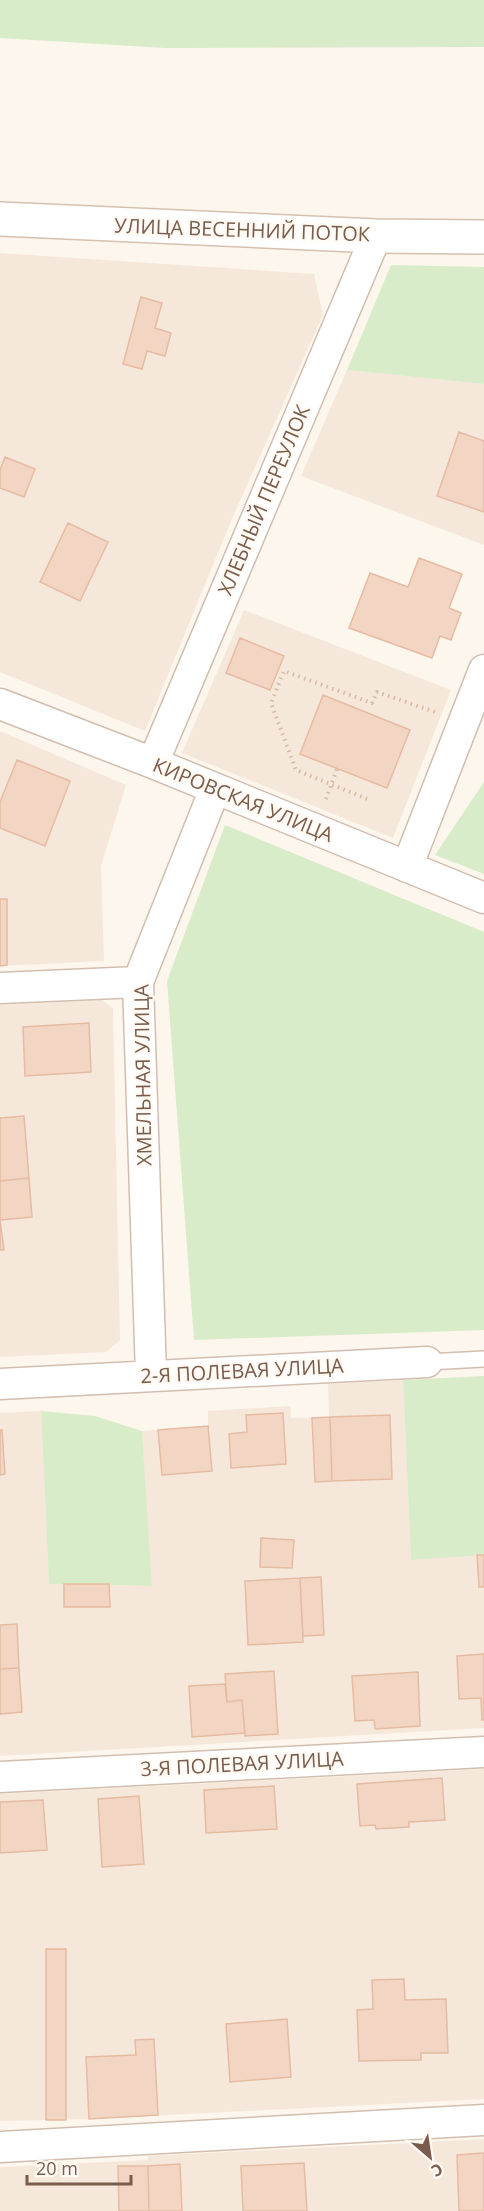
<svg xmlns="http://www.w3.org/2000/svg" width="484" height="2211" font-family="'Open Sans',sans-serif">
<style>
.residential{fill:#f5e8da}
.green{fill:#d8ecc9}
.building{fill:#f3d5c3;stroke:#e6bba3;stroke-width:1.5}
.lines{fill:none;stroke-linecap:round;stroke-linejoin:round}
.lane-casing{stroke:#d1beb0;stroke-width:18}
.street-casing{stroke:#d1beb0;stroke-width:33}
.secondary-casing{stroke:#d6c0b0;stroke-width:36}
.path{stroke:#d9b8a5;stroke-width:4;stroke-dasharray:1.5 4.5;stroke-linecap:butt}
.lane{stroke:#fff;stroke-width:15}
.street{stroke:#fff;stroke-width:30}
.secondary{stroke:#fff;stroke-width:33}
.labels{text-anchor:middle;stroke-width:5;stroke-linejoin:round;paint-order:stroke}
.street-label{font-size:20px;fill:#7a5c4d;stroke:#fffaf3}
</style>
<rect width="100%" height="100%" fill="#fdf6ec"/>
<path class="residential" d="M0,253L314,274L323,315L231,521L145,731L0,672Z
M347,370L484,384V545L301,476Z
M244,610L451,690L393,838L182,753Z
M0,731L126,785L101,866L104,961L0,966Z
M102,1000L113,1008L120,1340L106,1352L0,1357V1005Z
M403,1380L411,1559L484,1555V1728L0,1756V1413L41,1411L49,1584L151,1586L142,1431L208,1426V1411L290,1406L291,1418L329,1417L328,1384Z
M484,1769V2099L89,2119L0,2121V1794Z
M484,2139V2211H0V2167L148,2160V2156Z"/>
<path class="green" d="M0,0H484V47L165,48L0,38Z
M391,265L484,267V384L347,370Z
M484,782V874L435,855Z
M225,825L484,932V1330L194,1340L167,981Z
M484,1376V1555L411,1560L403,1380Z
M41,1411L95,1416L142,1431L152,1586L49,1584Z"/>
<path class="building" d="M141,297L162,303L155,328L171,333L165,356L147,351L142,369L123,364Z
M459,432L484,441V512L437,496Z
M5,457L35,469L24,497L0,488V470Z
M68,523L108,542L80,601L40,582Z
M419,558L462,574L449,608L461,613L451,640L440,636L432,658L349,628L370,573L408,587Z
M240,638L284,656L270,690L226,673Z
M323,695L410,730L387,788L300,754Z
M17,760L70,781L45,846L0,828V802Z
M0,899H7V965L0,966Z
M89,1023L91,1072L25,1076L23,1027Z
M24,1116L29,1178L0,1181V1118Z
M29,1178L32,1217L0,1220V1181Z
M0,1220L4,1250H0Z
M283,1413L286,1464L231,1468L229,1434L247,1432L246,1415Z
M390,1415L392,1479L332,1481L330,1417Z
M330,1417L332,1481L315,1482L312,1418Z
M208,1426L212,1471L162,1475L158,1430Z
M0,1430H2L5,1474L0,1475Z
M261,1538L294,1540L292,1568L260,1567Z
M477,1555H484V1587H479Z
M321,1577L324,1635L303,1636L300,1578Z
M300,1578L303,1642L248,1645L245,1581Z
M64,1584H109L110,1607H64Z
M17,1624L19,1668L0,1669V1625Z
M484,1654V1720H482L481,1698L459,1699L457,1656Z
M19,1668L22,1712L0,1714V1669Z
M274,1671L278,1734L245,1736L242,1700L227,1702L225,1674Z
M418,1672L420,1726L375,1729L374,1720L355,1721L352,1676Z
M225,1684L227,1702L242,1700L245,1733L192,1737L189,1686Z
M442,1778L445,1820L409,1822V1827L376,1829L375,1825L360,1826L357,1784Z
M274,1786L277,1829L206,1833L204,1790Z
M139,1796L144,1864L102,1867L98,1799Z
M43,1800L47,1850L0,1853V1802Z
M46,1949H66V2120H46Z
M404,1979L405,2000L446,1999L448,2053H421V2060L359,2061L357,2010L373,2009L372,1980Z
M287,2019L291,2077L230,2082L226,2024Z
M154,2039L158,2115L89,2119L86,2057L136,2055L135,2040Z
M484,2153V2211H459L457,2155Z
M304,2163L307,2211H243L241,2166Z
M180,2164L182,2211H149L148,2166Z
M118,2166H148L149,2211H119Z"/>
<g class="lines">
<g class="lane-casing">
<path id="lane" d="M427,1362L484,1359"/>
</g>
<g class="street-casing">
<path id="street" d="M0,704L153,763L484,898
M153,763L376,236
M407,867L484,670
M0,988L138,982
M151,1375L138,982L215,789
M0,1384L427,1362
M0,1777L484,1752
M0,2147L484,2120"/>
</g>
<g class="secondary-casing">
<path id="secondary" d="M0,219L376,236L484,237"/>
</g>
<path class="path" d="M326,799L337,769
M367,799L296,770L271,703L284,671L372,703L377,692L435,712"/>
<use href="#lane" class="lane"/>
<use href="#street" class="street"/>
<use href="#secondary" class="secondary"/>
</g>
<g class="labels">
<g class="street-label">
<text transform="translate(242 230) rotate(2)" y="7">УЛИЦА ВЕСЕННИЙ ПОТОК</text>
<text transform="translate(264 500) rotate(-67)" y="7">ХЛЕБНЫЙ ПЕРЕУЛОК</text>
<text transform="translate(243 800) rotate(22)" y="7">КИРОВСКАЯ УЛИЦА</text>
<text transform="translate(143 1075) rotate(-91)" y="7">ХМЕЛЬНАЯ УЛИЦА</text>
<text transform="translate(242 1371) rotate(-3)" y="7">2-Я ПОЛЕВАЯ УЛИЦА</text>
<text transform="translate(242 1764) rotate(-3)" y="7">3-Я ПОЛЕВАЯ УЛИЦА</text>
</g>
</g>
<g transform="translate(430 2157) rotate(151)" stroke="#fffaf3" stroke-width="4.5" paint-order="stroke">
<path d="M0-4.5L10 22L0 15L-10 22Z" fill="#7a5c4d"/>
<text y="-9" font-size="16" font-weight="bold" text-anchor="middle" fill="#7a5c4d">С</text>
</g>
<path d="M27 2175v9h104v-9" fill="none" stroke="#7a5c4d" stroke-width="3"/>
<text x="36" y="2175" font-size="18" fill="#7a5c4d" stroke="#fffaf3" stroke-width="4.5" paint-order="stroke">20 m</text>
</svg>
